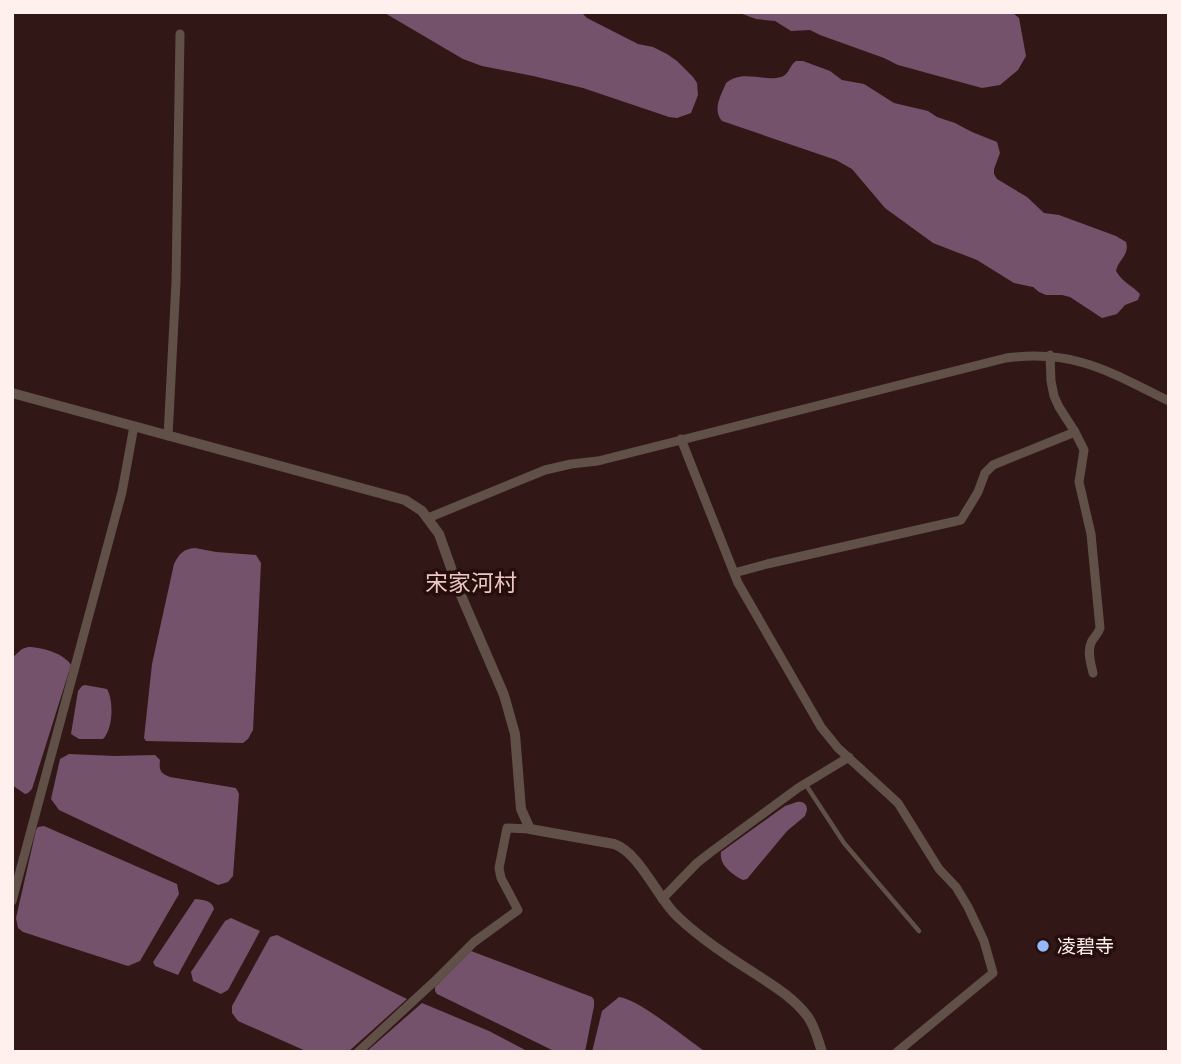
<svg xmlns="http://www.w3.org/2000/svg" width="1181" height="1064" font-family="'PT Sans','Noto Sans SC',sans-serif">
<style>
.water{fill:#74526b}
.lines{fill:none;stroke-linecap:round;stroke-linejoin:round}
.service{stroke:#605047;stroke-width:4.5}
.minor{stroke:#605047;stroke-width:9}
.tertiary{stroke:#605047;stroke-width:10}
.poi-dot{fill:#94b7fd;stroke:#260e0d;stroke-width:2.5}
.labels{text-anchor:middle;stroke-width:7;stroke-linejoin:round;paint-order:stroke}
.poi-label{font-size:19px;fill:#fff0ee;stroke:#260e0d;text-anchor:start}
.quarter-label{font-size:23px;fill:#ebc7c3;stroke:#260e0d}
</style>
<rect width="100%" height="100%" fill="#311716"/>
<path class="water" d="M383,12H581L587,18L638,44L653,47L667,54L677,61L693,77L697,83L698,95L691,113L677,118L669,117L583,88L533,76L482,66L463,59Z
M737,12H1012L1019,18L1026,56L1018,70L1000,85L982,88L898,65L884,58L820,35L810,30L791,31L775,21L756,19Z
M796,61H803L830,71L842,80L864,84L894,103L928,111L937,117L955,123L972,132L997,142L1000,153L994,169V174L997,179L1027,197L1044,213L1059,215L1116,236L1126,242C1130,255 1118,260 1116,271C1123,283 1132,285 1140,294L1138,300L1125,305L1117,314L1102,318L1070,297L1062,295H1046L1039,292L1033,287L1014,283L977,260L933,243L885,208L852,169L836,160L722,121C712,109 721,96 726,83C743,69 763,82 781,77C789,75 789,66 796,61Z
M195,548L216,552L256,555L261,563L253,730L248,739L243,743L146,741L144,738L152,664L174,564C179,554 183,549 195,548Z
M28,647C41,647 64,653 71,665L32,789L28,793L25,794L12,785V658L22,649Z
M85,685L107,689C114,701 113,729 103,739H79L71,734L78,691L82,686Z
M69,754L115,756L155,755L160,760C159,770 160,773 170,777L236,788L239,794L233,876L228,882L218,885L59,810L51,799L60,759Z
M797,802C803,801 807,804 807,810L805,816L787,831L747,879L743,880C732,874 719,865 721,852L785,806Z
M44,826L177,884L179,894L140,961L128,966L23,932L18,928L16,918L36,830L38,827Z
M195,899C203,900 212,900 214,909L178,975L155,966L153,962Z
M231,918L260,931L228,990L221,994L193,981L191,972L225,921Z
M277,935L407,999L348,1052H308L238,1021L232,1013V1006L270,937Z
M471,951L592,997L594,1000V1006L585,1052H556L437,994L435,991V987Z
M619,997C639,999 686,1039 706,1052H592L602,1011Z
M422,1003L489,1031L529,1052H366Z"/>
<g class="lines">
<path class="service" d="M806,785L844,843L919,931"/>
<path class="minor" d="M1050,355L1051,381L1054,396L1059,407L1075,432L1084,450L1079,482L1091,534L1100,628C1098,635 1093,637 1091,643C1087,652 1091,664 1093,673
M168,436L176,282L180,34
M681,439L738,583L821,727L838,748L898,803L939,869L956,887L968,907L984,941L993,973L897,1052
M428,518L545,470L571,464L598,461L1006,358C1075,349 1110,372 1169,401
M734,573L767,564L961,520L978,492L985,473L993,465L1075,432
M662,899L697,863L711,852L798,788L849,757
M12,901L122,492L134,426
M358,1052L437,979L474,942L518,910L501,878L499,868L507,828L530,829"/>
<path class="tertiary" d="M12,393L405,500L422,511L439,534L460,593L504,695L515,734L521,809L530,829L614,844C638,852 655,892 673,912C695,935 727,956 754,973C774,986 794,998 808,1017C815,1027 818,1040 822,1052"/>
</g>
<circle class="poi-dot" cx="1043" cy="946" r="7"/>
<g class="labels">
<g class="poi-label">
<text x="1057" y="953">凌碧寺</text>
</g>
<g class="quarter-label">
<text x="471" y="591">宋家河村</text>
</g>
</g>
<rect width="1181" height="1064" fill="none" stroke="#fff0ee" stroke-width="28"/>
</svg>
